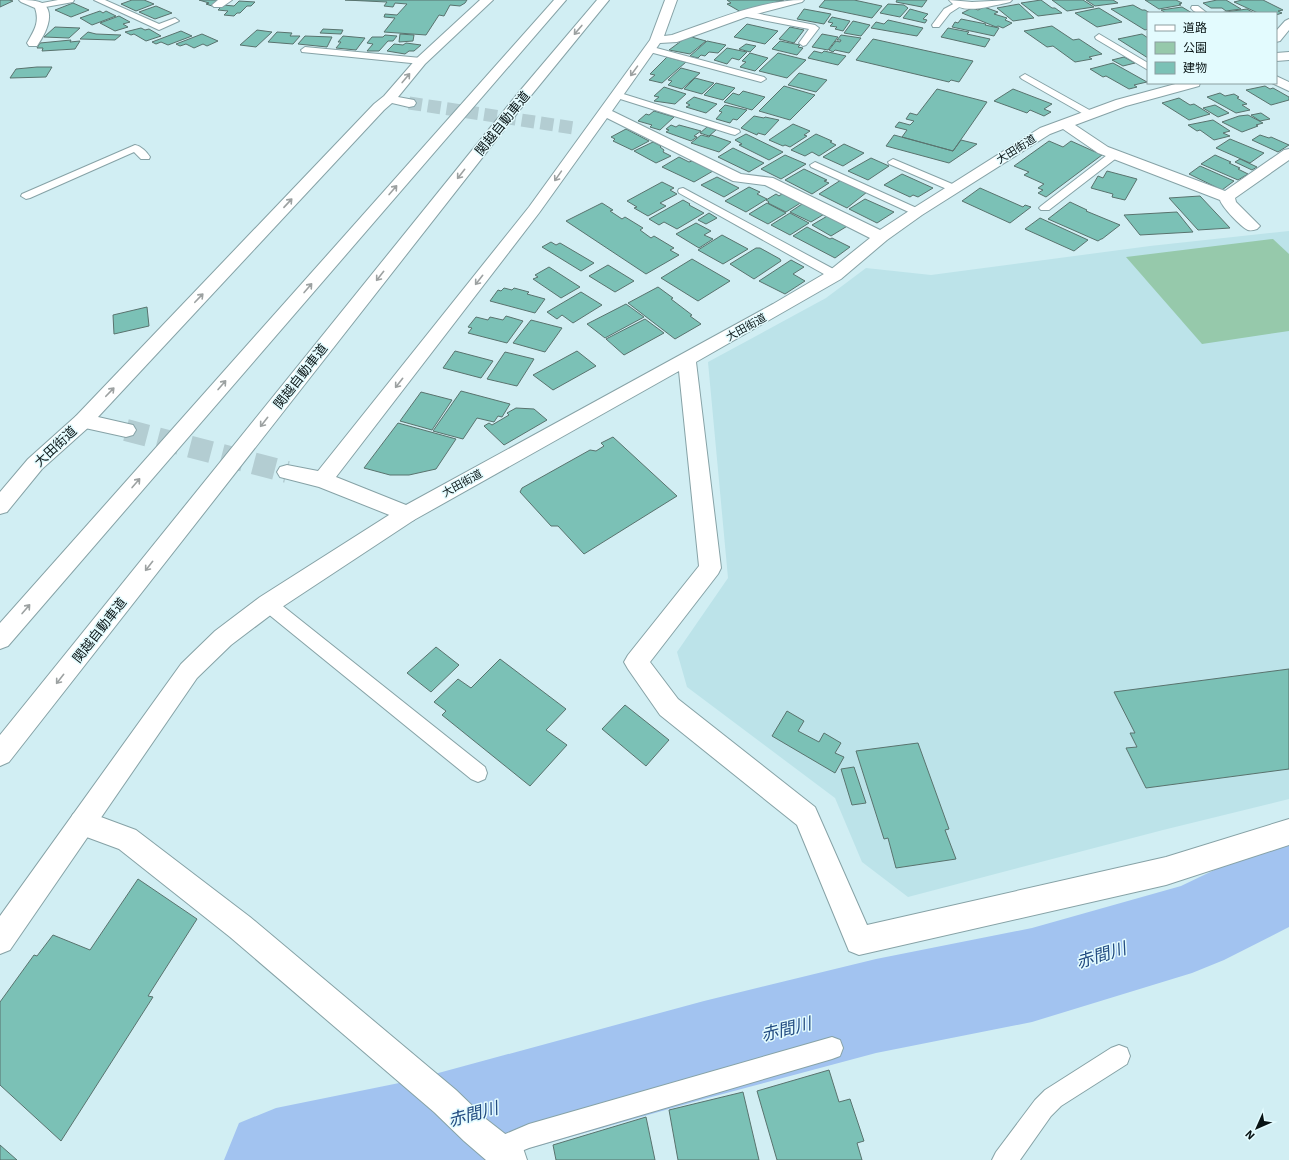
<svg xmlns="http://www.w3.org/2000/svg" width="1289" height="1160" font-family="'IBM Plex Sans','Noto Sans JP',sans-serif">
<style>
.built{fill:#bce3e9}
.green{fill:#96c9ab}
.lines{fill:none;stroke-linecap:round;stroke-linejoin:round}
.stream{fill:#a2c3f0;fill-rule:evenodd}
.river{fill:#a2c3f0;fill-rule:evenodd}
.building{fill:#7bc1b6;stroke:#59736e}
.minor-tunnel-far1{stroke:#b3cdd2;stroke-width:13;stroke-dasharray:13 6;stroke-linecap:butt}
.minor-tunnel{stroke:#b3cdd2;stroke-width:22;stroke-dasharray:22 11;stroke-linecap:butt}
.service-casing{stroke:#86a2a6;stroke-width:2}
.minor-casing{stroke:#86a2a6;stroke-width:2}
.tertiary-casing{stroke:#86a2a6;stroke-width:2}
.motorway-casing{stroke:#86a2a6;stroke-width:2}
.service{fill:#fff;fill-rule:evenodd}
.minor{fill:#fff;fill-rule:evenodd}
.tertiary{fill:#fff;fill-rule:evenodd}
.motorway{fill:#fff;fill-rule:evenodd}
.oneway{stroke:#9ca1a1}
.labels{text-anchor:middle;stroke-width:3;stroke-linejoin:round;paint-order:stroke}
.far-street-label{font-size:11px;fill:#081314;stroke:#e3fbfe}
.street-label{font-size:13px;fill:#081314;stroke:#e3fbfe}
.near-water-label{font-size:17px;font-style:italic;fill:#214b81;stroke:#e3fbfe}
</style>
<rect width="100%" height="100%" fill="#d1eef3"/>
<path class="built" d="M1289,231V799L1163,830L908,897L862,862L835,798L687,687L677,652L728,578L708,362L826,298L866,268L931,275L1150,246Z"/>
<path class="green" d="M1273,239L1289,254V331L1202,344L1126,257Z"/>
<g class="lines">
<path class="stream" d="M409,1123C420,1128 438,1149 443,1160H422L403,1138L400,1132L403,1126Z"/>
<path class="river" d="M1289,836V927L1224,960L1192,973L1032,1022L876,1053L704,1099L490,1160H224L239,1123L276,1108L409,1081L704,1001L876,959L1032,928L1181,886L1258,849Z"/>
</g>
<path class="building" d="M0,0H9L13,1L0,7Z
M132,0H144L154,4L136,11L121,4Z
M199,0H221V2L212,6L206,4L209,3Z
M345,0H467L465,3L460,6L450,5L444,16L439,15L426,35L384,32L395,18L384,17L385,14L397,15L407,4L395,3L393,7L384,6L387,2Z
M727,0H784L741,12L727,4L731,3Z
M825,0H854L882,6L872,18L819,7Z
M897,0H927L922,7L896,2Z
M1041,0L1052,8H1055L1062,13L1038,16L1021,3Z
M1052,0H1083L1094,7L1067,11Z
M1086,0H1113L1118,3L1095,6Z
M1145,0H1176L1182,3L1179,4L1181,5L1159,9Z
M1217,0H1226L1241,9L1226,11L1222,8H1211L1203,3Z
M1242,0H1263L1283,10L1278,11L1282,13L1276,15V13H1258L1234,2Z
M239,1L255,2L251,6H247L240,13H237L234,16L224,15L228,11L218,10L223,5L234,6Z
M73,3L89,10L71,17L55,10Z
M888,4L904,5L908,8L900,17L880,13Z
M1019,4L1034,18L1013,21L997,8Z
M1133,5L1142,10H1145L1150,13H1148V29L1145,30L1111,9Z
M156,6L172,13L155,19L139,12Z
M984,7L998,12L994,14L1007,18L1005,20L1012,23L1003,28L998,26L996,27L962,13L972,8L978,10Z
M1182,7L1192,13H1166L1161,10Z
M1099,8L1122,22L1097,27L1075,13Z
M804,9L831,14L824,24L797,19Z
M910,9L928,14L923,19L927,20L925,23L903,18Z
M1247,9L1254,13H1219Z
M100,11L103,13L106,11L116,16L92,25L80,18Z
M119,16L130,22L123,24L128,27L115,31L100,23Z
M832,17L850,21L843,31L835,29L837,27L830,26L833,23L828,22Z
M961,19L986,24L985,25L999,28L994,36L952,27L955,22L958,23Z
M888,20L923,28L917,36L871,28L876,22L884,24Z
M853,21L870,25L861,36L844,33Z
M747,24L778,31L765,44L734,37Z
M1052,26L1073,40L1079,39L1102,54L1089,57L1092,59L1075,62L1053,46L1047,47L1024,31Z
M55,27L80,28L69,38L44,37Z
M790,27L804,30L794,43L779,39Z
M141,28L145,30L149,29L161,36L146,41L134,34L131,35L125,32Z
M948,28L969,32L967,34L990,39L985,47L941,37Z
M323,29L343,30L341,34L320,33Z
M257,30L272,32L256,47L240,45Z
M181,31L192,36L168,45L161,42L156,44L152,42Z
M88,32L96,34L121,35L115,40L80,39Z
M277,32L292,33L290,36H300L293,44L268,42Z
M202,34L218,41L207,46L203,44L194,48L186,44L180,46L176,44Z
M400,34L414,35L413,41L399,42Z
M822,34L838,37L828,50L812,47Z
M1142,34L1148,38V58L1118,39Z
M385,35L397,36L393,41H388L379,51H367L373,44L367,43L372,37H383Z
M841,35L861,38L849,53L835,50L833,52L829,50L836,41L840,42L841,40H837Z
M305,36L332,37L327,47L298,44Z
M343,36L365,38L356,50L336,48L341,42H338Z
M688,36L706,41L690,54L669,50Z
M873,39L973,61L959,82L951,80L949,82L856,60Z
M71,40L70,42L80,41L75,49L42,51L43,48H37L40,43Z
M707,41L726,45L718,53L709,52L705,56L701,55L698,58L690,56Z
M780,41L800,45L798,47L803,48L797,55L772,49Z
M406,43L421,45L414,51H409L405,54L387,51L394,44L403,45Z
M746,44L756,46L750,52L739,49Z
M727,48L747,52L739,60L732,58L727,64L714,60Z
M814,51L822,53L824,51L846,56L838,65L808,58Z
M750,53L768,58L755,71L740,67L746,62L742,61Z
M778,53L806,60L787,78L759,71Z
M667,57L686,62L662,83L649,80L655,75L650,74Z
M1124,57L1135,63L1123,66L1112,60Z
M1113,63L1147,82L1134,85L1137,87L1129,89L1106,76L1103,77L1090,69Z
M37,67H52L46,77L10,78L16,69Z
M681,68L700,73L682,89L668,85L672,81L668,80Z
M799,73L827,80L816,92L788,85Z
M695,78L714,83L702,94L684,89Z
M716,83L735,88L723,100L704,95Z
M784,86L815,95L790,120L759,111Z
M1265,86L1270,89L1273,88L1289,97V100L1271,105L1246,90Z
M664,87L686,94L675,104L654,101L659,97L654,96Z
M937,89L987,102L953,151L902,137L907,130L895,127L899,122L910,125L914,121L906,119L910,113L917,115Z
M1013,89L1052,104L1044,109L1051,112L1044,116L1030,110L1027,113L994,101Z
M743,91L765,97L752,110L724,102L733,93L739,95Z
M1220,93L1225,96L1234,94L1239,97L1237,98L1247,104L1242,105L1250,110L1236,113L1207,97Z
M694,97L717,104L706,113L686,107L690,105L686,103Z
M1179,98L1190,105L1194,104L1210,114L1189,120L1162,103Z
M725,105L747,110L737,120L733,119L730,123L716,119L722,112L719,111Z
M1215,105L1229,113L1218,117L1203,108Z
M654,111L674,117L660,130L650,127L652,125L638,121L646,114L649,115Z
M1261,113L1270,119L1260,121L1251,115Z
M1248,115L1263,123L1256,125L1258,126L1242,132L1222,122L1239,116Z
M754,116L764,118L765,117L779,120L765,135L758,133L757,135L741,128Z
M1213,120L1230,131L1223,133L1230,136L1214,140L1200,130L1197,131L1188,125Z
M793,124L810,131L804,135L807,136L790,147L785,145L783,146L769,140Z
M671,125L676,127L679,125L701,131L694,136L697,137L691,141L666,132L669,130L666,129Z
M707,127L716,130L709,136L700,133Z
M626,129L649,141L632,150L613,141L615,139L611,137Z
M746,134L783,152L769,160L739,145L742,144L735,140Z
M816,134L832,141L830,142L836,145L819,156L812,152L805,156L791,150Z
M701,135L709,137L711,135L731,142L719,152L691,143Z
M894,135L953,151L961,140L977,144L949,163L886,146Z
M1260,135L1269,138L1271,137L1289,145L1278,152L1252,140Z
M1230,139L1264,153L1250,163L1216,148Z
M1049,141L1063,147L1071,141L1102,155L1046,197L1038,193L1043,190L1038,188L1044,184L1024,175L1029,172L1014,166Z
M653,142L661,146L660,147L664,150L663,152L671,156L656,163L634,151Z
M844,144L864,153L843,166L823,157Z
M733,148L764,163L749,172L718,157Z
M785,155L806,164L781,179L761,169Z
M1215,155L1231,162L1229,163L1240,168L1238,169L1248,174L1238,180L1201,164Z
M679,157L689,162L692,161L713,171L694,182L662,167Z
M871,158L889,166L868,180L848,171Z
M1240,159L1257,167L1252,170L1235,162Z
M1200,166L1234,181L1222,190L1189,174Z
M804,169L827,180L824,181L829,183L812,194L785,180Z
M1107,171L1137,179L1125,200L1112,197L1113,194L1091,188L1098,176L1103,178Z
M902,174L933,188L918,197L913,195L910,197L884,185Z
M717,177L739,188L724,197L701,185Z
M841,180L867,192L847,208L819,194Z
M662,182L674,188L670,190L677,194L660,203L666,206L648,216L634,208L637,207L627,201Z
M749,187L760,192L757,194L767,199L746,212L725,201Z
M980,188L1023,207L1025,205L1031,207L1010,223L962,201Z
M783,193L802,202L786,212L768,203L769,202L766,200L776,194L779,196Z
M1200,196L1230,228L1198,230L1169,198Z
M865,199L894,212L877,223L849,209Z
M683,200L690,204L689,205L704,213L677,229L664,222L659,225L649,219Z
M805,202L826,213L811,222L790,212Z
M1070,202L1087,210L1086,211L1120,225L1102,239H1101L1098,241L1048,219Z
M602,203L613,210L610,211L622,219L625,217L643,228L640,230L651,238L654,236L674,248L670,250L679,255L646,274L566,221Z
M767,203L786,213L768,224L749,214Z
M1177,212L1193,232L1140,235L1124,215Z
M709,213L717,218L706,224L698,220Z
M790,213L809,223L790,235L771,225Z
M829,215L849,225L831,236L812,225Z
M1040,218L1088,240L1074,251L1025,229Z
M696,223L711,231L704,235L713,239L699,248L676,234Z
M807,227L830,239L832,238L850,247L835,258L793,236Z
M722,235L748,249L723,264L698,250Z
M551,242L556,245L560,243L594,263L581,271L542,247Z
M756,248H760L780,259L781,261L754,279L730,264Z
M692,259L730,281L698,301L661,278Z
M791,260L804,267L793,274L805,281L785,294L759,281Z
M608,265L634,281L615,292L589,276Z
M549,267L580,287L561,298L533,279L538,277L535,275Z
M658,287L673,298L671,299L692,315L690,316L701,324L675,339L628,303Z
M504,288L512,290L514,288L529,292L527,294L545,299L535,313L490,301L498,290L501,291Z
M581,292L602,305L573,323L562,315L557,319L547,312Z
M626,304L644,317L605,338L587,324Z
M147,307L149,326L114,334L113,315Z
M506,316L523,321L507,343L468,333L472,328L468,327L476,317L488,320L490,317L503,320Z
M645,319L664,333L624,355L606,339Z
M531,320L562,328L545,352L513,343Z
M455,351L493,361L481,378L443,368Z
M577,351L596,366L553,390L533,375Z
M505,352L534,359L517,386L487,379Z
M461,391L510,404L502,417L498,416L494,422L477,418L463,439L433,431Z
M421,392L452,400L432,430L400,421Z
M516,408L534,409L547,420L504,445L484,426L489,423L492,425L509,415L507,413Z
M398,423L456,439L436,469L409,475H390L364,468Z
M613,437L677,496L584,554L558,526H551L520,492L522,488L590,450L596,451L604,446L601,443Z
M436,647L459,665L431,692L407,673Z
M500,659L566,709L546,730L567,745L530,786L442,715L446,711L434,702L458,679L471,688Z
M1289,669V769L1146,788L1126,748L1137,747L1130,733H1135L1114,692Z
M625,705L669,740L646,766L602,729Z
M787,711L804,721L798,731L819,742L824,733L841,743L835,753L844,757L835,773L772,736Z
M918,743L949,829L945,830L956,859L896,868L888,838L884,839L856,751Z
M854,767L866,803L852,805L841,769Z
M138,879L197,919L148,996L153,997L61,1141L0,1085V1002L34,955L37,956L53,935L90,950Z
M829,1070L839,1102L850,1099L864,1141L857,1143L862,1160H777L757,1091Z
M743,1092L759,1160H678L669,1110Z
M646,1117L655,1160H556L553,1145Z
M0,1145L17,1160H0Z"/>
<g class="lines">
<path class="minor-tunnel-far1" d="M409,103L574,128"/>
<path class="minor-tunnel" d="M126,430L287,472"/>
<g class="service-casing">
<path id="service" d="M58,0H74L73,2L40,8L36,6L37,4Z
M94,0H105L159,24L175,18L179,21L159,30Z
M957,2H960L964,4L950,13L939,27H933L932,25L944,9Z
M1192,6H1198L1207,13C1201,13 1195,14 1191,8Z
M745,11L815,25L819,28L806,45L803,46L799,43L809,29L742,16L741,14Z
M1099,34L1148,63V70L1096,39L1095,37Z
M649,46L764,77L766,79L761,82L646,51L645,49Z
M305,47L421,58L426,61L421,64L302,52L301,50Z
M1025,74L1093,112L1095,114L1090,117L1087,116L1022,79L1020,77Z
M617,92L739,130L740,132L735,135L731,134L614,97L612,95L614,93Z
M135,145C141,146 147,152 150,157L149,159H141L134,152L30,198L26,199L21,196L22,194Z
M1115,151L1119,152L1120,154L1119,156L1049,210H1041L1039,208L1041,206L1111,152Z
M893,159L957,186L958,188L953,191L949,190L889,164L888,162Z
M815,162L921,210L923,212L917,215L913,214L811,167L810,165Z
M683,188L839,272L841,275L839,278H831L679,193L678,191L679,189Z
M268,597L274,599L485,767L487,773L485,779L478,782L471,779L262,609L260,604L262,599Z
M832,1037L840,1040L843,1048L840,1056L832,1059L529,1148L499,1160L489,1157L485,1149L489,1141L529,1124Z
M1119,1045L1127,1048L1130,1056L1127,1064L1061,1106L1051,1116L1020,1160H992L996,1152L1035,1100L1045,1090L1111,1048Z"/>
</g>
<g class="minor-casing">
<path id="minor" d="M19,0C27,0 38,0 44,4C56,15 44,36 37,46H29L27,43C34,31 40,22 35,8L21,2Z
M218,0H232L222,7H214L212,5Z
M480,0H493L425,64L398,97L414,100L416,103L414,106L409,107L392,103L384,110L98,417L133,425L136,430L133,435L126,437L76,426L73,421L76,416L374,104L384,96L417,58Z
M665,0H677L664,36L672,35C714,21 759,0 804,0L802,2L749,16L677,42L660,43L612,111L741,174L773,178L880,230L912,209L1040,128L1116,100L1179,83H1200L1199,86L1126,106L1075,125L1108,147L1225,191L1284,150L1289,149V160L1235,198L1236,202L1260,226L1257,229C1254,230 1251,231 1248,230C1241,227 1222,207 1220,200L1098,153L1063,129L1050,134L922,215L887,240L841,279L696,362L721,568L718,574L650,662L678,699L815,807L867,925L1166,857L1289,819V845L1166,885L859,955L849,951L797,825L660,715L628,669L624,662L628,655L699,566L679,371L414,520L407,522L319,487L280,477L277,472L280,467L287,465L318,471L529,207L650,40ZM607,118L733,181L765,185L870,238L829,271L773,304L406,505L336,477L539,213Z
M949,0L972,2L1012,0L1010,2L1006,3C990,6 961,16 949,0Z
M1289,19V30L1280,41L1276,42V31L1285,21Z
M1289,52V60L1276,61V53Z
M1276,76L1289,82V91L1272,83H1276Z
M82,810L136,830L250,917L456,1090L486,1119L523,1148L527,1160H486L464,1141L434,1112L230,937L119,849L73,832L69,823L73,814Z"/>
</g>
<g class="tertiary-casing">
<path id="tertiary" d="M83,414L90,416L93,421L90,426L42,469L7,512L0,514V492L28,459L76,416Z
M407,506L414,508L417,514L414,520L276,611L231,645L197,678L10,950L0,954V916L181,664L215,631L260,597L400,508Z"/>
</g>
<g class="motorway-casing">
<path id="motorway" d="M554,0H566L8,646L0,649V623Z
M597,0H609L529,98L9,762L0,766V735L519,92Z"/>
</g>
<use href="#service" class="service"/>
<use href="#minor" class="minor"/>
<use href="#tertiary" class="tertiary"/>
<use href="#motorway" class="motorway"/>
</g>
<defs><path id="oneway-shaft" d="M-6 0H5M1.5-3L5.5 0L1.5 3" fill="none" stroke-width="1.6" stroke-linecap="round" stroke-linejoin="round"/></defs>
<g class="oneway">
<use href="#oneway-shaft" transform="translate(578 30) rotate(130)"/>
<use href="#oneway-shaft" transform="translate(634 71) rotate(126)"/>
<use href="#oneway-shaft" transform="translate(406 78) rotate(-50)"/>
<use href="#oneway-shaft" transform="translate(461 174) rotate(128)"/>
<use href="#oneway-shaft" transform="translate(558 176) rotate(125)"/>
<use href="#oneway-shaft" transform="translate(393 190) rotate(-49)"/>
<use href="#oneway-shaft" transform="translate(288 203) rotate(-47)"/>
<use href="#oneway-shaft" transform="translate(380 276) rotate(128)"/>
<use href="#oneway-shaft" transform="translate(479 280) rotate(128)"/>
<use href="#oneway-shaft" transform="translate(308 288) rotate(-49)"/>
<use href="#oneway-shaft" transform="translate(199 298) rotate(-46)"/>
<use href="#oneway-shaft" transform="translate(399 383) rotate(128)"/>
<use href="#oneway-shaft" transform="translate(222 385) rotate(-49)"/>
<use href="#oneway-shaft" transform="translate(110 392) rotate(-46)"/>
<use href="#oneway-shaft" transform="translate(264 422) rotate(128)"/>
<use href="#oneway-shaft" transform="translate(136 483) rotate(-49)"/>
<use href="#oneway-shaft" transform="translate(149 566) rotate(128)"/>
<use href="#oneway-shaft" transform="translate(26 609) rotate(-49)"/>
<use href="#oneway-shaft" transform="translate(60 679) rotate(128)"/>
</g>
<g class="labels">
<g class="far-street-label">
<text transform="translate(1016 149) rotate(-32)" y="4">大田街道</text>
<text transform="translate(746 327) rotate(-29)" y="4">大田街道</text>
<text transform="translate(462 483) rotate(-29)" y="4">大田街道</text>
</g>
<g class="street-label">
<text transform="translate(502 123) rotate(-51)" y="5">関越自動車道</text>
<text transform="translate(300 376) rotate(-52)" y="5">関越自動車道</text>
<text transform="translate(55 446) rotate(-43)" y="5">大田街道</text>
<text transform="translate(99 630) rotate(-52)" y="5">関越自動車道</text>
</g>
<g class="near-water-label">
<text transform="translate(1101 955) rotate(-17)" y="6">赤間川</text>
<text transform="translate(786 1029) rotate(-14)" y="6">赤間川</text>
<text transform="translate(473 1114) rotate(-15)" y="6">赤間川</text>
</g>
</g>
<rect x="1147" y="12" width="130" height="72" fill="#e3fbfe" stroke="#8b9ea0"/>
<rect x="1155" y="25" width="20" height="6" fill="#ffffff" stroke="#8b9ea0"/>
<text x="1183" y="32" font-size="12" fill="#081314">道路</text>
<rect x="1155" y="42" width="20" height="12" fill="#96c9ab" stroke="#8b9ea0"/>
<text x="1183" y="52" font-size="12" fill="#081314">公園</text>
<rect x="1155" y="62" width="20" height="12" fill="#7bc1b6" stroke="#8b9ea0"/>
<text x="1183" y="72" font-size="12" fill="#081314">建物</text>
<g transform="translate(1257 1128) rotate(225)" stroke="#e3fbfe" stroke-width="3" paint-order="stroke">
<path d="M0-3L7 15L0 10L-7 15Z" fill="#081314"/>
<text y="-6" font-size="11" font-weight="bold" text-anchor="middle" fill="#081314">N</text>
</g>
</svg>
